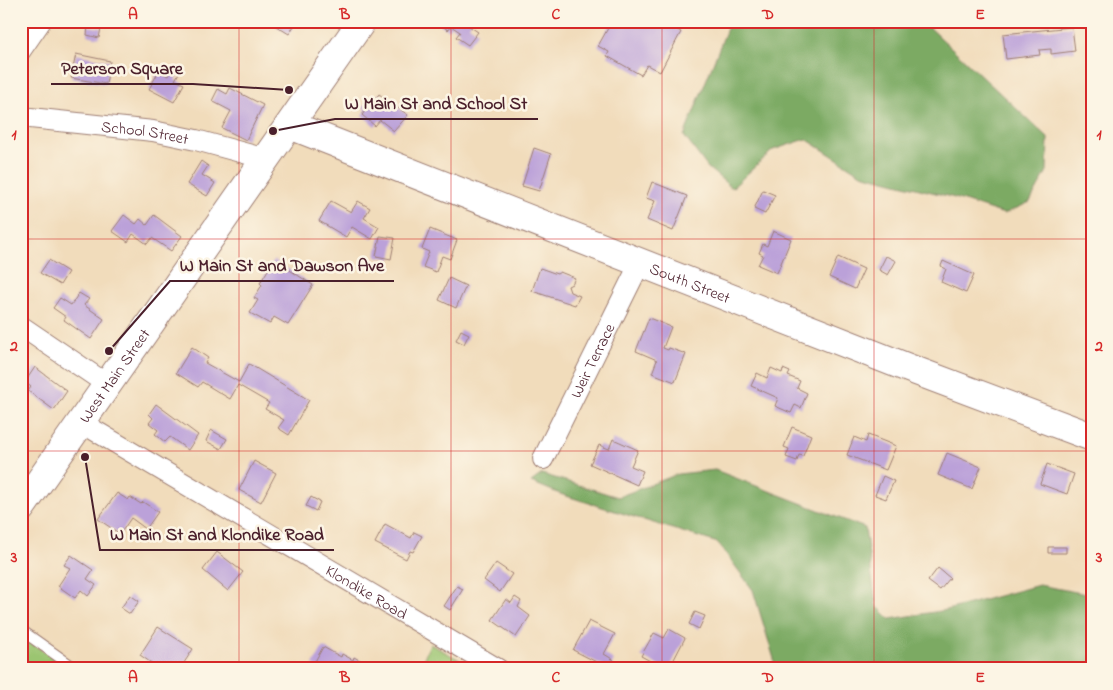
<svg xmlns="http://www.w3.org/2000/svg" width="1113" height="690" font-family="'Indie Flower',sans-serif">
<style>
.green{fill:#9bc571;stroke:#72724e}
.forest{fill:#7caa63;stroke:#636447}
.building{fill:#bba1d9}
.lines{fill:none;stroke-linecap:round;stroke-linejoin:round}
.lane-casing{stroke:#9e7e73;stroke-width:12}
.street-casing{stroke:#9e7e73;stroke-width:22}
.secondary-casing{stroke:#9e7e73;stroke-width:30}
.lane{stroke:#fff;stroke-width:10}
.street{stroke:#fff;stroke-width:20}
.secondary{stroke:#fff;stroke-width:28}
.grid{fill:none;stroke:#d62828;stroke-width:1;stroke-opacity:0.55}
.labels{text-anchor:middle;stroke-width:5;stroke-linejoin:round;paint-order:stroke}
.street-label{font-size:16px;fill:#4a1f2b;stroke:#fcf5e5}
.leader{fill:none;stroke:#4a1f2b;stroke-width:2}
.callout-dot{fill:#4a1f2b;stroke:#fcf5e5;stroke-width:2}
.callout-label{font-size:18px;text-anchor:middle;font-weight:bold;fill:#4a1f2b;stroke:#fcf5e5;stroke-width:5;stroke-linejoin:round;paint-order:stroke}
.neatline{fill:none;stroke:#d62828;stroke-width:2}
.grid-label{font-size:16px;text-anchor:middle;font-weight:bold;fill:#d62828}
</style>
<rect width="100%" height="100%" fill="#fcf5e5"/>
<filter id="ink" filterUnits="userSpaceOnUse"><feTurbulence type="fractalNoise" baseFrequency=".02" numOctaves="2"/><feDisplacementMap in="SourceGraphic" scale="10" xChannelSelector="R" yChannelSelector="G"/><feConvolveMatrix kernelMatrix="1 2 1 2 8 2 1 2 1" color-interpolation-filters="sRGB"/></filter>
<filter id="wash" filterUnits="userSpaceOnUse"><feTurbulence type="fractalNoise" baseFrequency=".0096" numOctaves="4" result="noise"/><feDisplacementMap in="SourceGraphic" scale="20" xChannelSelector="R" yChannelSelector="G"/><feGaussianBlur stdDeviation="1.12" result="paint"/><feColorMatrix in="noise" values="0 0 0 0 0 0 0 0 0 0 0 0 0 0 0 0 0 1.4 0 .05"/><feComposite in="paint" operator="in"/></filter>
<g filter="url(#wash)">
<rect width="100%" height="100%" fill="#f1dcbb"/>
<path class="green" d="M21,636L70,669H21Z
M430,644L477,669H419Z"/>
<path class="forest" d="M730,21H925L927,25L1048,138L1047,171L1030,202L1004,214L955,198L861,174L806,139L773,150L732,188L708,168L684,136Z
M715,470L865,528L876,605L890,619L947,610L1039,585L1092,595V669H774V659L753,590L718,543L560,494L531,482L542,474L618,497L678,474Z"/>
<g id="blocks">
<path class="building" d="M268,21H297L289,34Z
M435,21H472L469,26L478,32L468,45L456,37L460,32L451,26L448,30Z
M612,21H653L659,24L661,21L681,32L660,72L647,65L641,75L607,56L609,52L598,46Z
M88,26L101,28L99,38L87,35Z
M1072,27L1075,51L1051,54V49L1039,50L1040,55L1006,59L1003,34Z
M76,54L110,61L106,84L71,78Z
M172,67L180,71L175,80L184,84L174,102L149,89L159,71L168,76Z
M230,88L263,105L246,140L222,128L231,111L212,101L218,89L227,94Z
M379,94L408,115L394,131L380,120L375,126L362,115L366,110L363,107L369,100L372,103Z
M534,148L551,154L539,191L522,186Z
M201,161L208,166L202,175L215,183L207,196L187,184Z
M652,182L687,196L673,231L647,220L655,201L646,198Z
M763,190L775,195L765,214L754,209Z
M331,201L351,212L358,201L370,208L364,218L379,227L372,239L352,227L346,237L319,221Z
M124,215L136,224L140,219L147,225L154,215L182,236L171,251L152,238L147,244L133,234L128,242L112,231Z
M430,229L457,240L450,259L442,256L436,272L423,267L429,252L422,249Z
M773,231L791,239L777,273L758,265L763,255L759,253L763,244L767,246Z
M380,236L395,238L391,259L376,256Z
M886,256L896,261L888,275L879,270Z
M838,257L864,269L855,289L829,277Z
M49,260L68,272L60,285L40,273Z
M274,260L313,285L288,325L274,317L270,324L250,313L258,300L254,298L262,285L260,283Z
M943,261L974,275L966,293L941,282L946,269L941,266Z
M540,268L557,274L560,272L575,278L572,284L568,286L570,292L580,296L575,305L532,291Z
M449,278L466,286L456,308L439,300Z
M79,293L89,299L84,305L104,319L91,339L64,320L66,317L53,308L60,298L71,305Z
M649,318L671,327L663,348L668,350L669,348L686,354L675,382L652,373L657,360L636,351Z
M461,330L469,334L464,344L456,340Z
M192,347L208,358L205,363L239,382L249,364L309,400L289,435L278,428L284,420L265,409L269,403L238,385L230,399L202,382L198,387L176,373Z
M35,367L67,391L54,410L28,391L31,387L25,382Z
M771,368L782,373L783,369L790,372L788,376L800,381L797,388L807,393L801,408L795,405L791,413L775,406L778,398L751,386L757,373L767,378Z
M156,404L198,435L188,450L170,437L165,442L155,434L158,430L149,423L153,418L149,414Z
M792,427L811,435L803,456L799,455L797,461L786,457L789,449L784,447Z
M211,430L227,439L221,449L206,441Z
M868,435L896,446L886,470L847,455L854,437L866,442Z
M613,439L638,450L631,466L643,471L637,485L590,464L599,445L609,449Z
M947,453L981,467L972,489L938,475Z
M254,461L276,473L261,502L239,490Z
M1047,464L1074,474L1067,494L1040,484Z
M883,476L894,481L886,499L875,495Z
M117,493L128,500L130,497L141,504L143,502L158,512L146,529L131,518L120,534L98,519Z
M311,497L320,502L316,511L306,506Z
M385,524L411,538L414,532L422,536L413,552L410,551L406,559L375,543Z
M1048,547H1066V553H1048Z
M217,552L243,572L228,591L203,570Z
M71,555L93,570L87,579L96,585L88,596L81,590L75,598L58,586L70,568L64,565Z
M496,563L512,574L500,592L484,580Z
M938,568L950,578L940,590L928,581Z
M457,586L463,589L450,610L444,606Z
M130,595L139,601L130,614L121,608Z
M515,597L521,601L518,607L530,616L516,637L492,620L506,599L511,603Z
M695,612L705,616L699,629L689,624Z
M589,621L615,634L604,654L614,660L610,669L573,650Z
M158,627L193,649L180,669H160L140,655Z
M669,629L685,638L669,669H665L641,656L654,633L664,638Z
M323,647L341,657L342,654L353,660L354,657L363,662L361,664L369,669H320L313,665Z"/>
</g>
</g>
<g filter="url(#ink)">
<use href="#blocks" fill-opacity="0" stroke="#9e7e73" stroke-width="1"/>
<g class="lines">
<g class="lane-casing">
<path id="lane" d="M21,630L76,669"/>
</g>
<g class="street-casing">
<g id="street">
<path d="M21,50L41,21"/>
<path id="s1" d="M21,117L153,131L196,140L266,159"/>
<path d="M21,326L108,385"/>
<path id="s2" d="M82,423L498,669"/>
<path id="s3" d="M543,459L640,263"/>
</g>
</g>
<g class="secondary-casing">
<g id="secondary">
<path id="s4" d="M290,125L911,369L1092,437"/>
<path id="s5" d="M21,508L362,21"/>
</g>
</g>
<use href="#lane" class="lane"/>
<use href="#street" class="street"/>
<use href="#secondary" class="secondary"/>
</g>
</g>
<path class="grid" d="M239,21V669M451,21V669M662,21V669M874,21V669M21,239H1092M21,451H1092"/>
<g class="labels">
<g class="street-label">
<text dy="6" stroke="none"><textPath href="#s1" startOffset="125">School Street</textPath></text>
<text dy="6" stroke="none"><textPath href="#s4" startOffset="430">South Street</textPath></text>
<text dy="6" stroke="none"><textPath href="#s3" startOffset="110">Weir Terrace</textPath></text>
<text dy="6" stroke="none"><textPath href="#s5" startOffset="162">West Main Street</textPath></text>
<text dy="6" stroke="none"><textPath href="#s2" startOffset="331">Klondike Road</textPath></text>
</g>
</g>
<path class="leader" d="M289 90L193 84H51M273 131L335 119H538M109 351L170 281H394M85 457L100 550H334"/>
<g class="callout-dot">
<circle cx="289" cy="90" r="5"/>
<circle cx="273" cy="131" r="5"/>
<circle cx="109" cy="351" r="5"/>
<circle cx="85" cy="457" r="5"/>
</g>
<g class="callout-label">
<text x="122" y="74">Peterson Square</text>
<text x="436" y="109">W Main St and School St</text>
<text x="282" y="271">W Main St and Dawson Ave</text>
<text x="217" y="540">W Main St and Klondike Road</text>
</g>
<rect width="1113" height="690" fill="none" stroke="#fcf5e5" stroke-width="55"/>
<rect x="28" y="28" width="1058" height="634" class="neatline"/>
<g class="grid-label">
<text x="133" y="19">A</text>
<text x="345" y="19">B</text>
<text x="556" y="19">C</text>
<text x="768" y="19">D</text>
<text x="980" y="19">E</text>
<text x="14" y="139">1</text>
<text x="1099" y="139">1</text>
<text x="14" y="351">2</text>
<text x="1099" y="351">2</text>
<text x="14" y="562">3</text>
<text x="1099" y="562">3</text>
<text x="133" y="682">A</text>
<text x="345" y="682">B</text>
<text x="556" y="682">C</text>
<text x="768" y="682">D</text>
<text x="980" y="682">E</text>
</g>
</svg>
